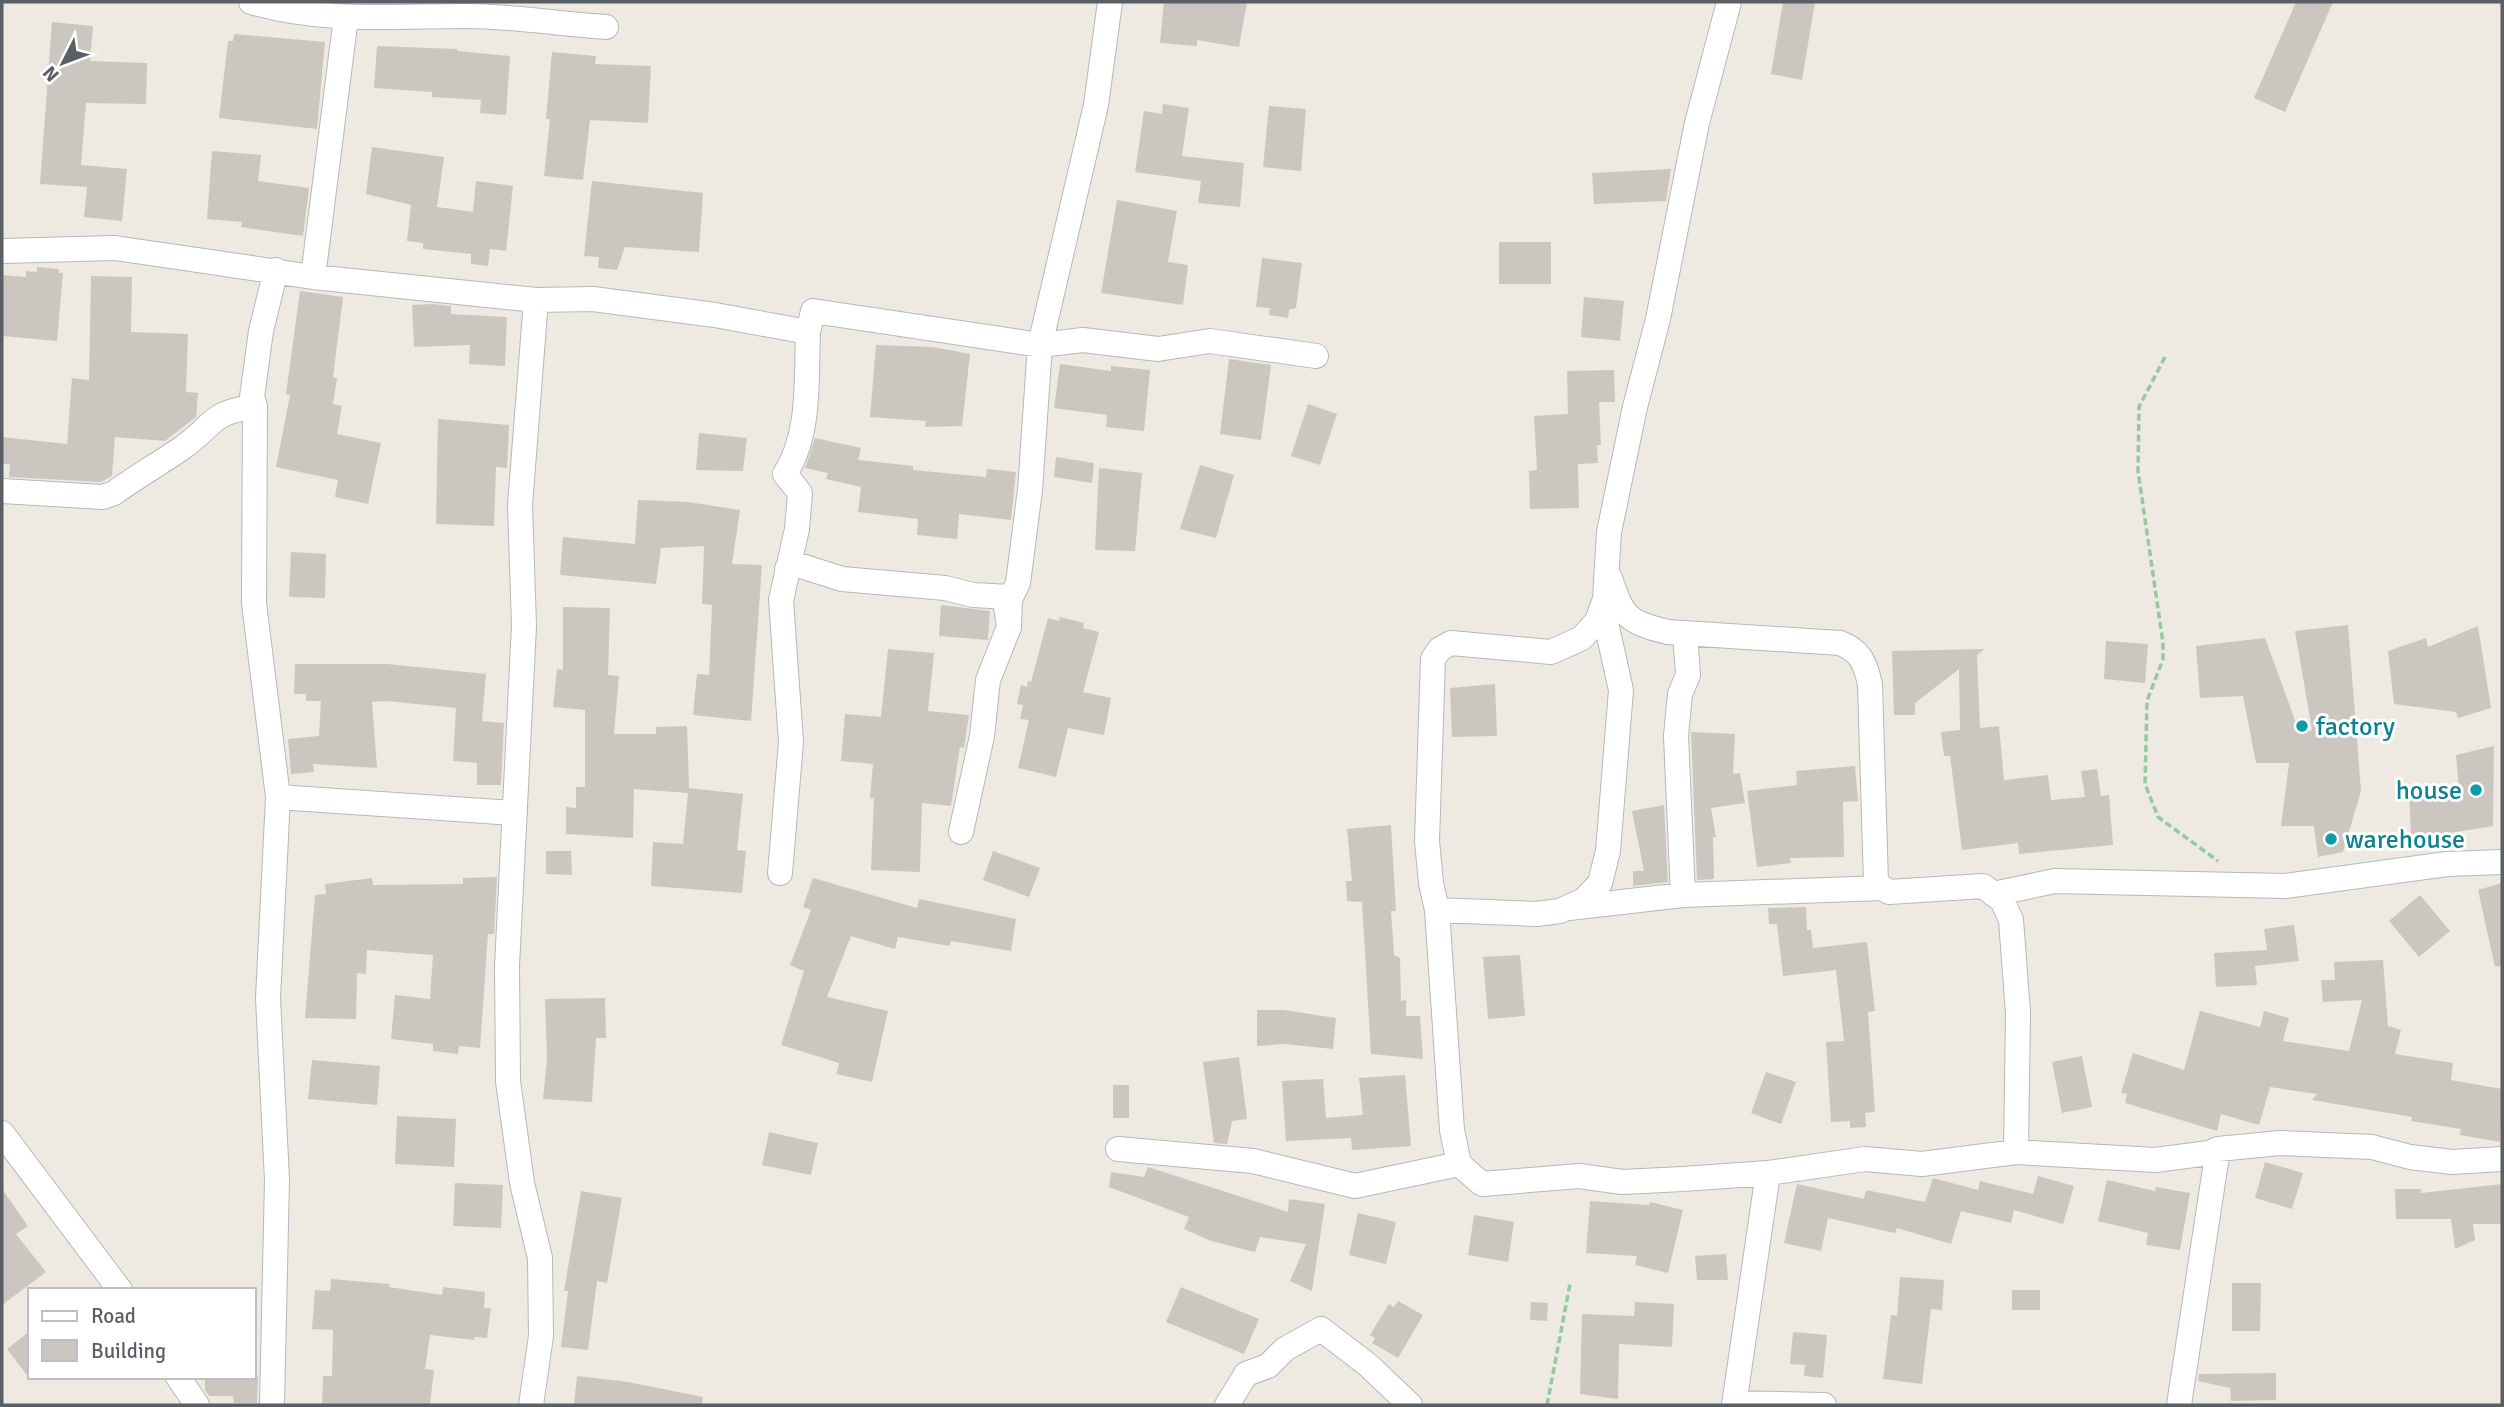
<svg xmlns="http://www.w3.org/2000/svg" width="2504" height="1407" font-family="Signika,sans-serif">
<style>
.building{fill:#cbc7c0}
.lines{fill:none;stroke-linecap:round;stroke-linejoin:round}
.minor-casing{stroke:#b4b8bd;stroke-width:26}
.path{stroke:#93ca9e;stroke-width:3.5;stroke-dasharray:7 3.5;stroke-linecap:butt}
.minor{stroke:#fff;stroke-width:24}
.culture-dot{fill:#0f9aa8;stroke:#fff;stroke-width:2.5}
.labels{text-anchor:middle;stroke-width:6;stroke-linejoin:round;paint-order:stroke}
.culture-label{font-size:26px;fill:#0d838f;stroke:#fff;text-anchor:start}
</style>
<rect width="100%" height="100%" fill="#eeeae1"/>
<path class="building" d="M1164,2H1247L1239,47L1197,40V46L1160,43Z
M1783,2H1815L1802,80L1771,74Z
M2296,2H2333L2285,112L2254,98Z
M52,22L93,26L90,61L147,63L146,104L86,103L81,165L127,169L122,221L84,217L87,187L40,184Z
M234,34L325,42L317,129L219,118L228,41H233Z
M377,46L457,49V51L510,56L506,115L480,113L481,100L432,97V92L374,88Z
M552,52L596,56L595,64L651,66L648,123L590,120L583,180L544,176L550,119H546Z
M1163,104L1189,108L1182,156L1244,163L1240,207L1198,203L1201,181L1135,172L1144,111L1162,114Z
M1269,106L1306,109L1301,171L1263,167Z
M372,147L444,157L437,207L473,212L476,181L513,186L506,251L490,249L488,266L471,264V254L423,249V243L407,241L411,205L366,194Z
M212,151L261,155L258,181L309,188L303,236L241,227L242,222L207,219Z
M1671,169L1666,201L1594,204L1592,173Z
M592,181L703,193L699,252L625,247L617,270L598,268L599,257L584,256Z
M1117,200L1177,211L1168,262L1188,265L1183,305L1101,293Z
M1499,242H1551V284H1499Z
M1262,258L1302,263L1296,308L1289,310L1288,318L1269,315L1270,308L1256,307Z
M37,267L59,269V273H63L57,341L2,336V275L26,277V271L37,272Z
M91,276L132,277L131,332L188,334L186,392L198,393L196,417L165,441L115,437L112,476L101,482L9,477L10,464H2V437L67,444L72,378L89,380Z
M300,291L343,297L333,377L337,378L333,404L342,406L337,434L381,443L368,504L335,497L338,480L276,467L290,395L286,394Z
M1584,297L1624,301L1620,341L1581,337Z
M432,304L451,306V314L507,317L505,366L469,364L470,345L414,347L412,305Z
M876,345L933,347L970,354L962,426L925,427L926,421L870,417Z
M1229,359L1271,365L1261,440L1220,434Z
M1060,364L1111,371V366L1150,370L1144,431L1106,427L1107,415L1054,408Z
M1614,370L1615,402H1599L1601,445H1597L1598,463L1578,464L1579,508L1530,509L1529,471L1537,470L1534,416L1568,414L1567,371Z
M1308,404L1337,414L1320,465L1291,456Z
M438,419L509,425L507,468L496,467L494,526L436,524Z
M699,433L747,438L743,471L696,470Z
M815,438L861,448L858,460L913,466V470L986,477L987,469L1016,472L1011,520L959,514L957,539L917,535L918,519L858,512L861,487L826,479L828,473L805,468Z
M1056,457L1094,463L1092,483L1054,477Z
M1200,465L1234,475L1216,538L1180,529Z
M1099,468L1142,473L1135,551L1095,550Z
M638,500L688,502L740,510L732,564L762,565L751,721L693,715L697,674L709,675L712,605L702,604L704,546L661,548L656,584L560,575L563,537L635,544Z
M291,552L326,554L325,598L289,597Z
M941,605L990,611L988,640L939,636Z
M563,607L610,608L608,675L619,676L614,734H656V727L687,726L689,788L743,794L737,850L746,851L742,893L651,886L653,842L683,844L688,793L634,789L633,838L566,834V807L576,808V787H585V710L553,707L557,669L563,670Z
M1060,617L1084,623L1083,628L1099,632L1083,692L1111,698L1104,735L1068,728L1056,777L1018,768L1029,720L1020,719L1023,705L1017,704L1021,685L1027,687L1028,681L1031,682L1048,618L1059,621Z
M2348,625L2361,791L2343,852L2318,857L2314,826H2281L2289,763H2256L2243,696L2200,698L2196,646L2265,638L2300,734L2312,730L2295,631Z
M2478,626L2491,708L2458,718L2456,712L2394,704L2388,651L2426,638L2428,647Z
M2106,641L2148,644L2145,683L2104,679Z
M888,649L934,653L928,711L969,715L964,748L960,747L951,806L922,803L920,872L871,870L874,798H870L873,764L841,761L845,714L881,717Z
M1985,649L1977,655L1980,728L1999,726L2004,780L2048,775L2051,800L2085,797L2081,771L2097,769L2101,796L2109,795L2113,845L2019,854L2018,843L1962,850L1950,756H1944L1941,732L1960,730L1959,669L1915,703V715H1894L1892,651Z
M295,664H387L486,674L482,721L504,723L501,785H477V763L453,761L456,708L387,701L372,702L377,768L313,764L314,772L291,774L288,739L319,736L321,701H306V694H294Z
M1495,684L1497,736L1452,737L1450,688Z
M1691,732L1735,734L1733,774L1740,773L1745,803L1711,808L1716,837H1713L1714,879L1697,880Z
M2494,746L2493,826L2444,834L2411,835L2409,791L2459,789L2456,755Z
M1855,766L1858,801L1843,802L1844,857L1790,858L1791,863L1757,867L1747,791L1797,785L1796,771Z
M1664,805L1668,882L1633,886V871H1644L1632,811Z
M1391,825L1396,911H1391L1394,955L1400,958L1401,1001L1406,1000V1016H1420L1423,1059L1371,1054L1362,902L1347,901L1346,881H1352L1347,829Z
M546,851H571L572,875L546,874Z
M993,851L1040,868L1029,897L983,880Z
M497,877L494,934H488L480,1048L459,1046L458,1054L433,1051V1044L391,1039L395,995L430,999L433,955L367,950L366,974L357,973L356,1019L305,1018L315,895L326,894L325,884L372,878L373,885L463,884V878Z
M813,878L917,908L919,899L1016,919L1011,951L951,941L950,946L898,937L895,949L851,936L827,997L888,1011L872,1082L836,1074L839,1063L781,1045L804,971L790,965L811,910L803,907Z
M2502,883V966L2495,967L2478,890Z
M2420,895L2450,931L2419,957L2389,921Z
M1806,907L1807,930H1811L1813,948L1867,942L1875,1011L1868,1012L1875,1112L1865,1113L1866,1127L1850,1128V1121L1831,1122L1826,1042L1844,1041L1836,970L1783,976L1777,924H1769L1768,908Z
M2294,925L2299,961L2255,966L2257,985L2216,987L2214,953L2267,950L2264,929Z
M1520,955L1525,1016L1488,1019L1483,957Z
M2383,960L2388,1026L2401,1030L2395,1054L2453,1063L2451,1080L2502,1089L2500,1142L2460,1135L2461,1129L2411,1121L2412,1117L2312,1100L2317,1094L2270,1087L2259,1125L2221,1114L2217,1131L2125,1103L2127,1094L2121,1093L2133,1053L2184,1070L2200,1011L2260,1027L2264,1011L2289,1018L2283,1041L2349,1051L2362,1000L2323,1002L2321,980H2335L2334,962Z
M605,998L606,1038H596L592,1102L543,1099L547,1058L545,999Z
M1257,1010H1284L1336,1018L1333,1049L1284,1044L1257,1046Z
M2082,1056L2092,1107L2062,1113L2052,1062Z
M1239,1057L1247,1119L1232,1121L1227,1144L1214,1143L1203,1062Z
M312,1060L380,1066L377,1105L308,1099Z
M1766,1072L1796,1082L1781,1124L1751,1113Z
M1405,1075L1411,1146L1352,1150L1351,1138L1286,1141L1282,1081L1323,1079L1326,1118L1363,1115L1359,1078Z
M1113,1085H1129V1118H1113Z
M397,1116L456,1119L454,1167L395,1164Z
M769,1132L818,1143L811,1175L762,1165Z
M2265,1162L2303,1173L2292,1209L2255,1198Z
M1148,1167L1288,1212L1289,1199L1325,1204L1312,1291L1290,1281L1306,1244L1260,1237L1255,1252L1211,1241L1184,1229L1189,1217L1109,1187L1111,1172L1144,1177Z
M2038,1176L2074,1186L2063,1224L2014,1210L2011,1223L1961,1211L1951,1244L1897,1228L1895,1233L1828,1218L1821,1251L1784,1243L1797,1184L1864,1199L1866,1190L1925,1202L1933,1178L1978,1190L1980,1181L2033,1194Z
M2107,1180L2155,1191L2156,1187L2190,1193L2180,1250L2146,1245L2148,1233L2098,1221Z
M455,1183L503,1185L501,1228L453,1226Z
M2502,1184V1224H2473L2475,1240L2455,1249L2451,1219H2396L2395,1189H2421V1193Z
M2,1189L28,1226L16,1234L46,1272L2,1305Z
M581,1191L622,1198L607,1283L597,1281L588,1350L561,1347L568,1291H564Z
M1590,1201L1649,1205L1650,1202L1683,1210L1668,1273L1635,1265L1637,1256L1586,1253Z
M1358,1213L1396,1222L1386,1264L1349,1255Z
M1474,1215L1514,1222L1508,1262L1468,1255Z
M1726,1254L1728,1280H1697L1695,1256Z
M1900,1277L1944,1280L1942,1310L1931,1309L1922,1384L1883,1379L1891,1315L1897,1316Z
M331,1279L389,1284V1287L442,1295L443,1287L485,1292L484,1308H491L487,1338L475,1337L474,1340L430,1335L425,1369L434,1370L430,1405H322L323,1376H332L333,1330L312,1329L315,1290L330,1291Z
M2232,1283H2261L2260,1331H2232Z
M1181,1287L1259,1319L1244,1354L1166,1322Z
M2012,1290H2040V1310H2012Z
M1398,1301L1423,1315L1398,1358L1372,1343L1375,1338L1370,1335L1389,1304L1394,1307Z
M1531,1302L1548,1303L1547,1321L1530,1320Z
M1635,1302L1674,1304L1672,1347L1619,1344L1618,1399L1580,1394L1582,1314L1634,1316Z
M30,1331V1379L7,1349Z
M1793,1332L1827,1335L1823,1378L1804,1376L1805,1365L1790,1364Z
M2276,1373V1400L2231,1401L2230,1388L2198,1381L2199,1374Z
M577,1376L628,1382L703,1397L702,1405H574Z
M205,1377H258L257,1403H234L233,1396H209L205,1390Z"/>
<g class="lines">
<g class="minor-casing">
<path id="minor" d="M251,2C322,23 393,16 466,16C512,16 560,24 606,27
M1729,2L1697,123L1658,319L1635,407L1609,532L1605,599L1597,621L1582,638L1551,652L1451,643L1440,649L1433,659L1427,841L1431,883L1437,910L1452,1130L1459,1164L1482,1184L1579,1176L1622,1182L1683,1179L1768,1173L1865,1159L1922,1164L2016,1152L2155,1160L2209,1153L2218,1149L2280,1143L2372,1147L2410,1157L2452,1162L2502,1159
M2,251L115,248L313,277L536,300L593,299L715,315L808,332L813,311L1040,345L1096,105L1110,2
M313,277L346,17
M2,491L103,497L114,493C136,477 159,464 182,448C216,424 207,414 255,406
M787,569L795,564L842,579L945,588L973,595L1010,597L1009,627L988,680L982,736L961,832
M1610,578C1623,617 1627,622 1668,632L1840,643C1861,651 1865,663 1870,684L1876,884L1889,892L1983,886L2002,900L2011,920L2018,1013L2016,1152
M1009,627L1006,607L1018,583L1030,490L1040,345L1083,340L1158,349L1210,341L1316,356
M278,797L515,813
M780,873L791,742L781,600L797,529L800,493L785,474C811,433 806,379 808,332
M1993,894L2055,881L2285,886L2447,864L2502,862
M1683,895L1676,736L1680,694L1688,675L1685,633
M1569,908L1683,895L1883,888
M1437,910L1536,914L1560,911L1584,900L1600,883L1608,851L1621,690L1607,627L1605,601
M2,1133L120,1290
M1118,1149L1253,1161L1355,1186L1459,1164
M178,1377L197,1405
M1734,1403L1824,1405
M272,1405L277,1180L268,998L278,797L254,603L255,406L252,397L261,331L276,270
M531,1405L541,1336L540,1258L522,1183L508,1081L507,966L524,626L520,505L536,300
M1227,1405L1246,1374L1268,1366L1285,1349L1321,1329L1368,1365L1410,1405
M1734,1405L1768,1173
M2179,1405L2218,1149"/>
</g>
<path class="path" d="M2165,357L2139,407L2138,471L2163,643V659L2147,701L2145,784L2158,817L2218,861
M1547,1405L1570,1284"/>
<use href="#minor" class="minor"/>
</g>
<g class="culture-dot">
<circle cx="2302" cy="726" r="7"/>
<circle cx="2476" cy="790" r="7"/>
<circle cx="2331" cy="839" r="7"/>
</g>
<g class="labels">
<g class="culture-label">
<text x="2316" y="735">factory</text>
<text x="2462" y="799" text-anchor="end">house</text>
<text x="2345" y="848">warehouse</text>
</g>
</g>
<rect width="2504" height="1407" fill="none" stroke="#595f64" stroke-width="7"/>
<rect x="28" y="1288" width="228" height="91" fill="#ffffff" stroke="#bdbfc1" stroke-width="2"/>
<rect x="42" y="1311" width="35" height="10" fill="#ffffff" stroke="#bdbfc1" stroke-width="2"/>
<text x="91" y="1323" font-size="21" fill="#595f64">Road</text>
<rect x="42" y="1340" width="35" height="21" fill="#cbc7c0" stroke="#bdbfc1" stroke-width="2"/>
<text x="91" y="1358" font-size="21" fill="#595f64">Building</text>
<g transform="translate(63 63) rotate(228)" stroke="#ffffff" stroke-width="5" paint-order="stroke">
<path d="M0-5L12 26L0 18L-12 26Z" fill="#595f64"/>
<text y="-10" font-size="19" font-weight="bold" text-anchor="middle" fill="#595f64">N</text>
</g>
</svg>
